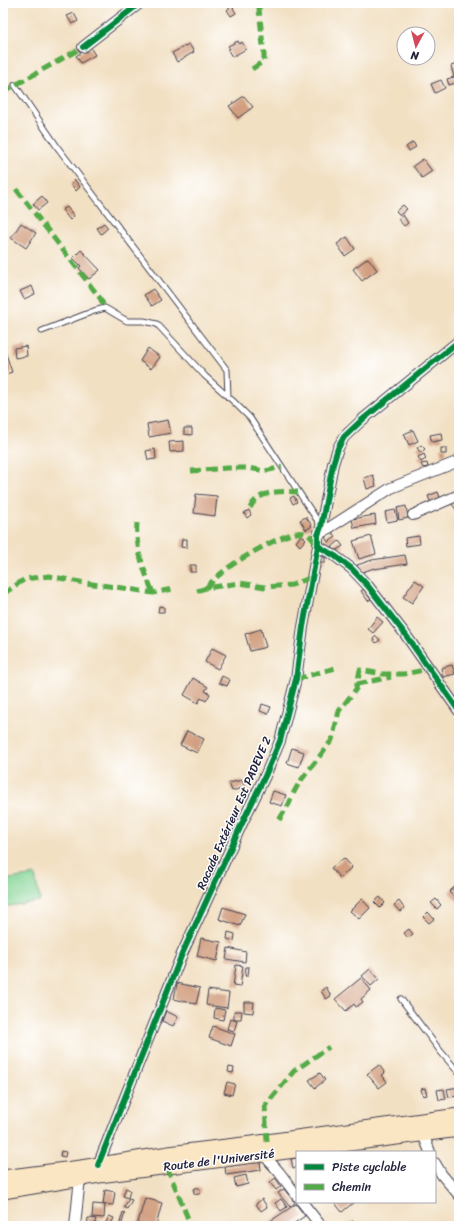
<svg xmlns="http://www.w3.org/2000/svg" width="462" height="1229" font-family="Sriracha,sans-serif">
<style>
.green{fill:#84d494;stroke:#537b68}
.building{fill:#d19f80}
.lines{fill:none;stroke-linecap:round;stroke-linejoin:round}
.lane-casing{stroke:#413e4f;stroke-width:7}
.street-casing{stroke:#413e4f;stroke-width:12}
.secondary-casing{stroke:#413e4f;stroke-width:17}
.lane{stroke:#fff;stroke-width:5}
.street{stroke:#fff;stroke-width:10}
.secondary{stroke:#fbe6c4;stroke-width:15}
.quiet{stroke:#53aa46;stroke-width:5;stroke-dasharray:10 5;stroke-linecap:butt}
.cycleway-casing{stroke:#fff;stroke-width:8}
.cycleway{stroke:#00873e;stroke-width:6}
.labels{text-anchor:middle;stroke-width:3;stroke-linejoin:round;paint-order:stroke}
.street-label{font-size:12px;fill:#22223b;stroke:#fff}
</style>
<rect width="100%" height="100%" fill="#fff"/>
<filter id="ink" filterUnits="userSpaceOnUse"><feTurbulence type="fractalNoise" baseFrequency=".025" numOctaves="2"/><feDisplacementMap in="SourceGraphic" scale="8" xChannelSelector="R" yChannelSelector="G"/><feConvolveMatrix kernelMatrix="1 2 1 2 8 2 1 2 1" color-interpolation-filters="sRGB"/></filter>
<filter id="wash" filterUnits="userSpaceOnUse"><feTurbulence type="fractalNoise" baseFrequency=".012" numOctaves="4" result="noise"/><feDisplacementMap in="SourceGraphic" scale="16" xChannelSelector="R" yChannelSelector="G"/><feGaussianBlur stdDeviation="0.9" result="paint"/><feColorMatrix in="noise" values="0 0 0 0 0 0 0 0 0 0 0 0 0 0 0 0 0 1.4 0 .05"/><feComposite in="paint" operator="in"/></filter>
<g filter="url(#wash)">
<rect width="100%" height="100%" fill="#f2e0c3"/>
<path class="green" d="M35,875L40,901L3,907V880Z"/>
<g id="blocks">
<path class="building" d="M232,6L236,13L231,16L227,10Z
M74,13L78,21L72,24L67,16Z
M238,41L239,44L242,42L246,49L232,57L228,50L230,49L228,46Z
M189,44L194,52L177,62L172,53Z
M90,47L95,55L81,63L76,56Z
M457,64L459,70V82L449,85L447,79L454,77L451,66Z
M441,80L445,88L435,93L431,84Z
M244,96L253,107L238,118L229,106Z
M413,142L416,147L409,151L406,147Z
M423,159L432,171L422,178L413,166Z
M75,180L80,187L76,191L71,184Z
M42,196L47,203L38,210L33,204Z
M403,205L407,209L400,215L396,211Z
M67,207L74,216L70,220L62,210Z
M403,215L408,223L404,226L398,219Z
M21,223L36,233L26,248L11,238Z
M104,223L108,228L101,234L97,228Z
M347,237L355,249L345,256L337,244Z
M81,250L100,270L89,279L79,268L81,266L73,258Z
M368,258L377,270L362,281L353,269Z
M32,286L35,294L24,299L20,291Z
M153,289L161,300L152,306L144,295Z
M26,346L27,356L15,358L14,348Z
M148,348L160,357L151,369L140,361Z
M5,351L12,372L3,375V352Z
M168,420L171,433L149,437L147,424Z
M184,428H192V435L184,434Z
M413,430L418,441L409,445L404,434Z
M441,433L442,440L432,442L430,435Z
M184,441V451L170,452L169,442Z
M421,445L425,449L421,453L417,448Z
M441,448H446V454H441Z
M155,449L156,459L148,460L146,451Z
M424,454L426,459L421,462L418,457Z
M427,463L428,467L423,468L421,464Z
M373,475L376,486L367,489L364,478Z
M438,492L441,500L431,504L428,496Z
M196,494L217,496L215,516L194,513Z
M294,496L297,502L293,504L290,498Z
M459,500V510L457,511L452,504Z
M406,506L408,518L399,520L397,508Z
M249,510L251,515L247,518L244,513Z
M395,510L398,520L387,522L385,512Z
M375,515L376,524L354,528L352,519Z
M306,517L312,526L306,530L300,520Z
M332,532L336,537L328,542L325,537Z
M301,535L306,539L300,546L296,542Z
M371,536L376,554L359,559L353,541Z
M419,536L420,544L406,546L405,538Z
M182,539H187V548L181,547Z
M339,541L343,546L335,551L332,547Z
M405,555L407,564L374,569V568L360,573L357,565L372,560Z
M320,557H325V563H319Z
M190,565H196V572H190Z
M415,580L424,586L412,603L403,597Z
M365,588L373,597L368,601L361,591Z
M159,606L164,607V612H158Z
M377,617L383,622L373,633L368,629Z
M261,629L266,647L250,651L245,634Z
M376,636L380,640L376,643L373,639Z
M212,648L226,655L218,669L205,662Z
M452,665L455,674L443,677L441,668Z
M222,676L230,680L227,686L219,683Z
M193,678L208,687L205,691L210,694L206,701L201,698L198,703L184,695Z
M262,704L271,707L268,714L260,711Z
M187,731L204,739L197,753L180,745Z
M292,748L304,752L299,767L287,763Z
M242,780L245,787L232,791L229,783Z
M273,791L286,795L282,806L269,802Z
M344,858L352,867L340,878L331,868Z
M459,883V903L449,892Z
M380,897L385,903L380,908L374,902Z
M362,899L370,908L359,919L350,911Z
M436,899L441,905L437,909L431,903Z
M399,901L404,908L400,912L394,905Z
M223,907L245,914L240,926L219,919Z
M428,912L434,919L429,923L423,917Z
M409,929L413,934L408,938L404,933Z
M228,932L235,934L234,941L227,939Z
M201,938L221,942L217,961L197,956Z
M228,948L246,952L245,962L226,959Z
M236,965L243,966L240,987L233,986Z
M246,967H249L248,976H245Z
M370,969L379,979L371,986L362,976Z
M361,978L371,990L361,999L363,1002L356,1007L354,1004L346,1011L335,999Z
M177,983L200,988L196,1004L174,999Z
M326,987L331,996L326,999L321,991Z
M208,990L229,993L227,1008L206,1005Z
M244,1002H254L253,1013L244,1012Z
M215,1008L225,1010L223,1020L214,1018Z
M166,1011L178,1017L173,1026L162,1021Z
M234,1011H242L241,1019H234Z
M230,1019L237,1021L234,1031L227,1029Z
M213,1026L235,1034L231,1046L209,1038Z
M379,1065L385,1073L382,1075L387,1082L379,1088L367,1074Z
M229,1067L234,1068L233,1073L228,1072Z
M320,1073L325,1080L315,1088L309,1080Z
M227,1082L235,1084L232,1095L224,1093Z
M459,1087V1096L449,1097L447,1089Z
M425,1088L427,1095L423,1096L421,1089Z
M444,1089L446,1099L439,1100L437,1090Z
M61,1151L66,1152L65,1157L60,1156Z
M297,1158V1167L293,1168L291,1159Z
M260,1162L261,1170L226,1175L225,1167Z
M246,1175L248,1184L236,1187L234,1178Z
M275,1178L281,1186L276,1190L270,1183Z
M193.5 1191a3.5 3.5 0 1 1 7 0a3.5 3.5 0 1 1-7 0Z
M126,1188L130,1190L128,1198L123,1196Z
M284,1189L295,1203L290,1207L278,1193Z
M105,1190L115,1192L113,1205L103,1204Z
M145,1198L162,1203L156,1226H137Z
M129,1199L132,1200L127,1209L124,1207Z
M262,1199L267,1207L261,1211L256,1204Z
M281,1199L287,1207L281,1211L275,1203Z
M334,1202H354L342,1212Z
M93,1204L105,1205L104,1218L92,1217Z
M296,1204L305,1216L290,1226H268L266,1224Z
M123,1212L125,1213L121,1226H119Z
M109,1216L114,1218L110,1226L105,1224Z
M88,1218L96,1219L95,1223L100,1224V1226H87Z
M353,1221L357,1226H347Z"/>
</g>
</g>
<g filter="url(#ink)">
<use href="#blocks" fill-opacity="0" stroke="#413e4f" stroke-width="1"/>
<g class="lines">
<g class="lane-casing">
<path id="lane" d="M15,85L58,148L227,370L228,397
M42,331L94,311L105,308L127,321H144L157,324L205,376L233,401L250,418L321,526
M401,999L441,1052L459,1073"/>
</g>
<g class="street-casing">
<path id="street" d="M83,47L140,3
M413,515L459,495
M318,535L391,488L459,461
M318,546L335,556L352,569L368,586L405,634L459,711
M423,1134L430,1152
M263,1154L279,1172L297,1196
M435,1163L442,1175L459,1195
M98,1165L182,954L245,817L265,776L280,741L296,679L303,627L318,546V535L321,527L333,464L338,448L344,437L362,420L459,341
M302,1202L321,1226
M75,1226L80,1178"/>
</g>
<g class="secondary-casing">
<path id="secondary" d="M3,1178L81,1168L169,1154L267,1142L459,1116
M3,1191L99,1175L459,1129"/>
</g>
<use href="#lane" class="lane"/>
<use href="#street" class="street"/>
<use href="#secondary" class="secondary"/>
<path class="quiet" d="M252,69L264,61V55L259,9L260,3
M3,92L83,47
M16,189L100,298L105,308
M191,471L227,468H248L265,471L282,467
M250,508C258,490 281,491 298,492
M137,523C135,548 144,570 153,593
M206,588C214,579 222,572 232,565C244,557 291,528 305,533C310,534 314,542 318,546
M197,591L206,588L239,583L265,587L292,585L312,577
M3,594L25,579L49,576L85,583L123,588L153,593L173,589
M296,679L339,667
M357,684L391,677
M279,820L289,804L294,792L299,783L332,740L339,711L356,689L360,670L383,674H404L429,669
M267,1142L265,1106L294,1071L329,1047
M167,1167L191,1226"/>
<g class="cycleway-casing">
<path id="cycleway" d="M83,47L140,3
M318,546L335,556L352,569L368,586L405,634L459,711
M98,1165L182,954L245,817L265,776L280,741L296,679L303,627L318,546V535L321,527L333,464L338,448L344,437L362,420L459,341"/>
</g>
<use href="#cycleway" class="cycleway"/>
</g>
</g>
<g class="labels">
<g class="street-label">
<text transform="translate(234 813) rotate(-66)" y="4">Rocade Extérieur Est PADEVE 2</text>
<text transform="translate(219 1160) rotate(-7)" y="4">Route de l'Université</text>
</g>
</g>
<rect width="462" height="1229" fill="none" stroke="#fff" stroke-width="16"/>
<rect x="296" y="1151" width="140" height="52" fill="#ffffff" stroke="#a7a7b1"/>
<rect x="304" y="1164" width="20" height="6" fill="#00873e" stroke="#a7a7b1"/>
<text x="332" y="1171" font-size="12" fill="#22223b">Piste cyclable</text>
<rect x="304" y="1184" width="20" height="6" fill="#53aa46" stroke="#a7a7b1"/>
<text x="332" y="1191" font-size="12" fill="#22223b">Chemin</text>
<g transform="translate(416 46) rotate(187)"><circle r="19" fill="#ffffff" stroke="#a7a7b1"/>
<path d="M0-3L7 15L0 10L-7 15Z" fill="#d1495b"/>
<text y="-6" font-size="11" font-weight="bold" text-anchor="middle" fill="#22223b">N</text>
</g>
</svg>
